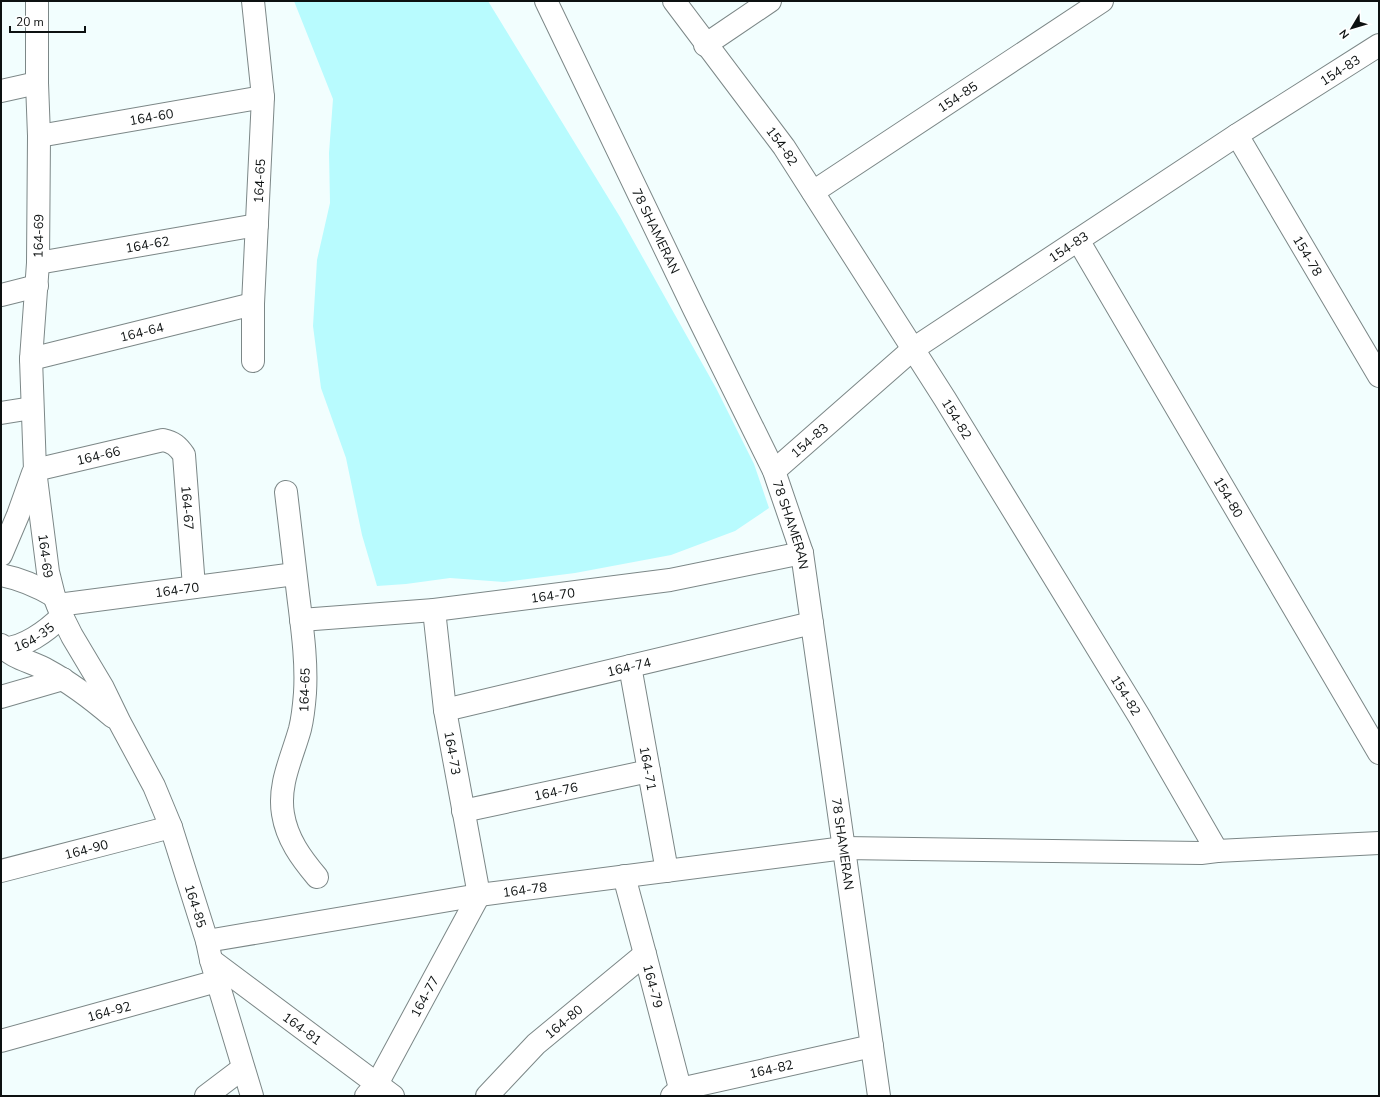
<svg xmlns="http://www.w3.org/2000/svg" width="1380" height="1097" font-family="'Nunito Sans',sans-serif">
<style>
.green{fill:#b8fbfe}
.lines{fill:none;stroke-linecap:round;stroke-linejoin:round}
.minor-casing{stroke:#7c8787;stroke-width:24}
.minor{stroke:#fff;stroke-width:22}
.labels{text-anchor:middle;stroke-width:3;stroke-linejoin:round;paint-order:stroke}
.street-label{font-size:13px;fill:#0d1111;stroke:#fff}
</style>
<rect width="100%" height="100%" fill="#f2fefe"/>
<path class="green" d="M294,1H488L620,217L716,388L754,464L769,508L735,531L671,555L575,573L504,582L450,578L406,584L377,586L362,535L346,458L321,388L313,326L317,260L330,203L329,153L333,99Z"/>
<g class="lines">
<g class="minor-casing">
<g id="minor">
<path id="s1" d="M37,1V83L39,136L38,263L31,359L35,470L48,572L54,596L62,616L72,636L103,688L120,723L154,786L171,827L207,941L211,960L252,1096"/>
<path d="M253,1L263,97L253,304V361"/>
<path id="s2" d="M546,1L694,309L774,471L802,553L879,1096"/>
<path id="s3" d="M674,1L784,147L945,399L1139,716L1217,851"/>
<path d="M705,45L770,1"/>
<path d="M1,91L37,83"/>
<path id="s4" d="M1237,135L1379,376"/>
<path id="s5" d="M39,136L263,97"/>
<path id="s6" d="M813,192L1102,1"/>
<path id="s7" d="M1078,240L1379,753"/>
<path id="s8" d="M38,263L257,225"/>
<path d="M1,295L37,286"/>
<path id="s9" d="M31,359L253,304"/>
<path d="M1,413L32,408"/>
<path id="s10" d="M35,470L163,440C173,442 178,446 184,455L194,587"/>
<path id="s11" d="M774,471L913,349L1237,135L1379,45"/>
<path d="M286,492C290,526 294,560 298,594C302,627 307,660 305,693C304,706 303,717 300,729C292,758 278,784 283,814C287,839 301,858 317,877"/>
<path d="M1,555L18,515L33,473"/>
<path d="M1,575C21,579 37,586 54,596"/>
<path id="s12" d="M58,605L295,574"/>
<path id="s13" d="M301,620L434,610L670,580L802,553"/>
<path d="M1,645C13,659 31,661 47,670C71,683 92,699 113,717"/>
<path id="s14" d="M1,648C22,650 48,630 62,616"/>
<path id="s15" d="M630,666L667,871"/>
<path d="M1,697L63,679"/>
<path id="s16" d="M445,710L812,623"/>
<path id="s17" d="M463,811L649,771"/>
<path id="s18" d="M1,871L171,827"/>
<path id="s19" d="M624,876L645,954L682,1096"/>
<path id="s20" d="M207,941L479,895L844,848L1201,853L1217,851L1379,843"/>
<path id="s21" d="M211,960L393,1096"/>
<path id="s22" d="M1,1041L217,981"/>
<path d="M206,1096L243,1068"/>
<path id="s23" d="M366,1096L377,1084L479,895L445,710L434,610"/>
<path id="s24" d="M487,1096L536,1044L645,954"/>
<path id="s25" d="M672,1096L680,1089L872,1046"/>
</g>
</g>
<use href="#minor" class="minor"/>
</g>
<g class="labels">
<g class="street-label">
<text dy="5" stroke="none"><textPath href="#s11" startOffset="695">154-83</textPath></text>
<text dy="5" stroke="none"><textPath href="#s6" startOffset="173">154-85</textPath></text>
<text dy="5" stroke="none"><textPath href="#s5" startOffset="114">164-60</textPath></text>
<text dy="5" stroke="none"><textPath href="#s3" startOffset="181">154-82</textPath></text>
<text transform="translate(259 181) rotate(-87)" y="5">164-65</text>
<text dy="5" stroke="none"><textPath href="#s2" startOffset="255">78 SHAMERAN</textPath></text>
<text transform="translate(38 236) rotate(-89)" y="5">164-69</text>
<text dy="5" stroke="none"><textPath href="#s8" startOffset="111">164-62</textPath></text>
<text dy="5" stroke="none"><textPath href="#s11" startOffset="371">154-83</textPath></text>
<text dy="5" stroke="none"><textPath href="#s4" startOffset="140">154-78</textPath></text>
<text dy="5" stroke="none"><textPath href="#s9" startOffset="114">164-64</textPath></text>
<text dy="5" stroke="none"><textPath href="#s3" startOffset="505">154-82</textPath></text>
<text dy="5" stroke="none"><textPath href="#s11" startOffset="47">154-83</textPath></text>
<text dy="5" stroke="none"><textPath href="#s10" startOffset="65">164-66</textPath></text>
<text dy="5" stroke="none"><textPath href="#s7" startOffset="298">154-80</textPath></text>
<text dy="5" stroke="none"><textPath href="#s10" startOffset="211">164-67</textPath></text>
<text dy="5" stroke="none"><textPath href="#s2" startOffset="579">78 SHAMERAN</textPath></text>
<text dy="5" stroke="none"><textPath href="#s1" startOffset="556">164-69</textPath></text>
<text dy="5" stroke="none"><textPath href="#s12" startOffset="120">164-70</textPath></text>
<text dy="5" stroke="none"><textPath href="#s13" startOffset="253">164-70</textPath></text>
<text dy="5" stroke="none"><textPath href="#s14" startOffset="35">164-35</textPath></text>
<text dy="5" stroke="none"><textPath href="#s16" startOffset="189">164-74</textPath></text>
<text transform="translate(304 690) rotate(-88)" y="5">164-65</text>
<text dy="5" stroke="none"><textPath href="#s3" startOffset="829">154-82</textPath></text>
<text transform="translate(453 753) rotate(80)" y="5">164-73</text>
<text dy="5" stroke="none"><textPath href="#s15" startOffset="104">164-71</textPath></text>
<text dy="5" stroke="none"><textPath href="#s17" startOffset="95">164-76</textPath></text>
<text dy="5" stroke="none"><textPath href="#s2" startOffset="903">78 SHAMERAN</textPath></text>
<text dy="5" stroke="none"><textPath href="#s18" startOffset="88">164-90</textPath></text>
<text dy="5" stroke="none"><textPath href="#s20" startOffset="322">164-78</textPath></text>
<text dy="5" stroke="none"><textPath href="#s1" startOffset="939">164-85</textPath></text>
<text dy="5" stroke="none"><textPath href="#s19" startOffset="114">164-79</textPath></text>
<text dy="5" stroke="none"><textPath href="#s23" startOffset="116">164-77</textPath></text>
<text dy="5" stroke="none"><textPath href="#s22" startOffset="112">164-92</textPath></text>
<text dy="5" stroke="none"><textPath href="#s24" startOffset="107">164-80</textPath></text>
<text dy="5" stroke="none"><textPath href="#s21" startOffset="114">164-81</textPath></text>
<text dy="5" stroke="none"><textPath href="#s25" startOffset="104">164-82</textPath></text>
</g>
</g>
<rect width="1380" height="1097" fill="none" stroke="#0d1111" stroke-width="4"/>
<g transform="translate(1352 28) rotate(232)" stroke="#ffffff" stroke-width="3" paint-order="stroke">
<path d="M0-3L7 15L0 10L-7 15Z" fill="#0d1111"/>
<text y="-6" font-size="11" font-weight="bold" text-anchor="middle" fill="#0d1111">N</text>
</g>
<path d="M10 26v6h75v-6" fill="none" stroke="#0d1111" stroke-width="2"/>
<text x="16" y="26" font-size="12" fill="#0d1111" stroke="#ffffff" stroke-width="3" paint-order="stroke">20 m</text>
</svg>
